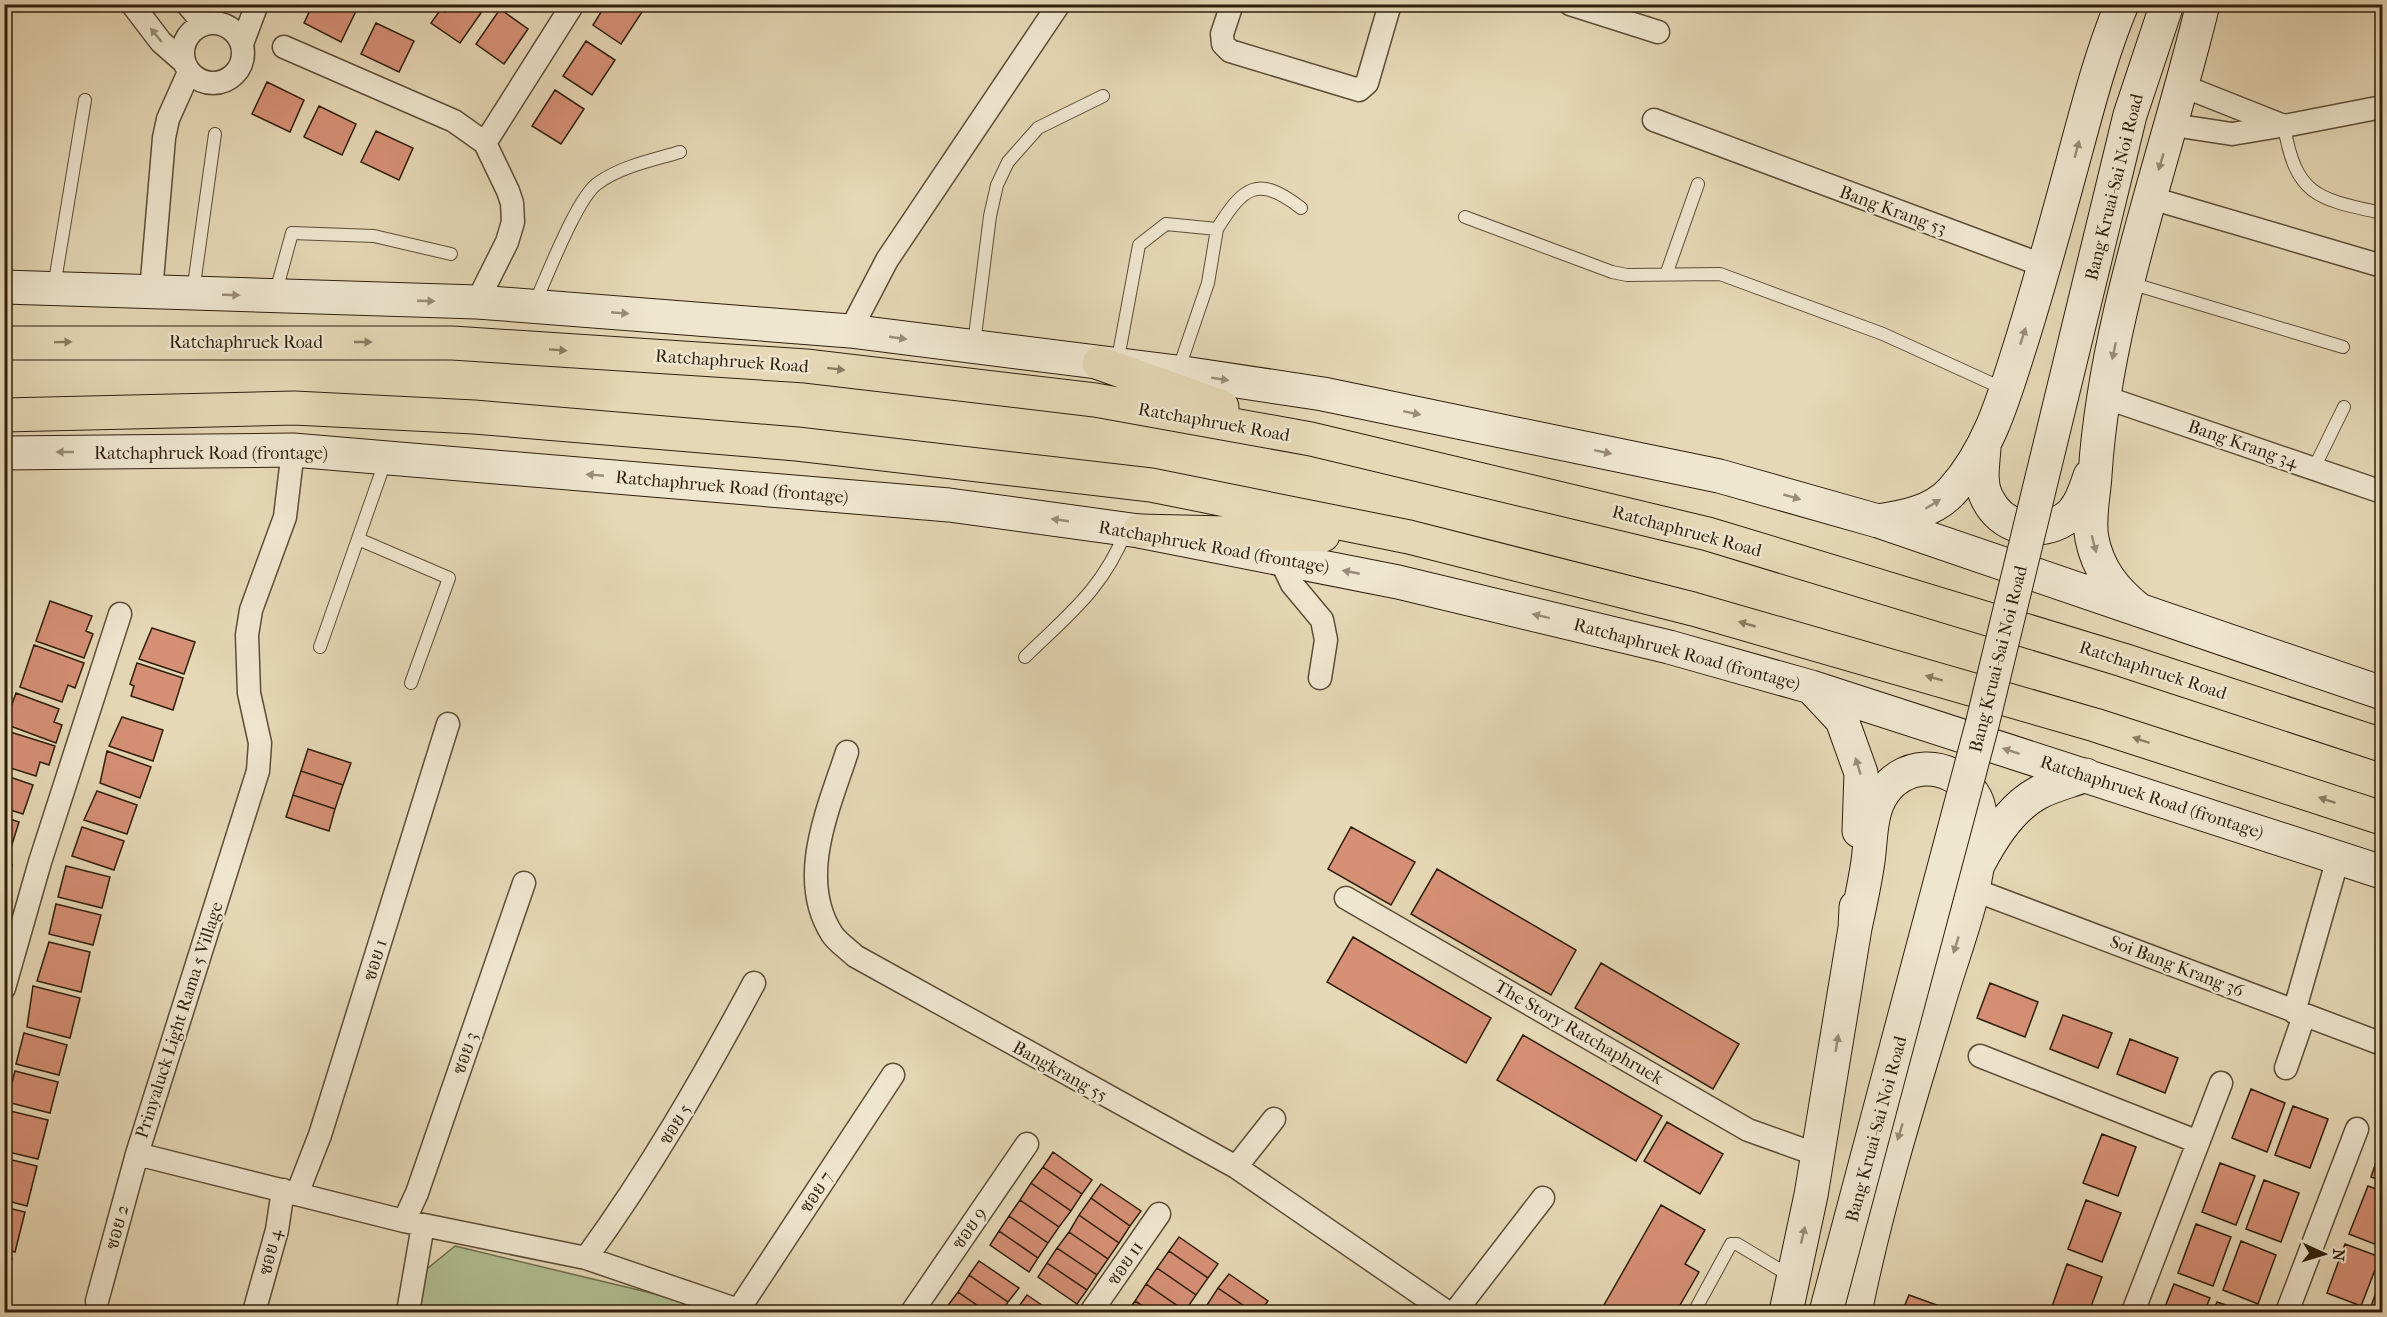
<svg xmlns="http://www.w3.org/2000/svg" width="2387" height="1317" font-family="'IM FELL French Canon','Noto Serif Thai',serif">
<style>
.green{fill:#b1bf91;stroke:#706f4e;stroke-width:1.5}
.building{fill:#d69076;stroke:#2f1f0c;stroke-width:1.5}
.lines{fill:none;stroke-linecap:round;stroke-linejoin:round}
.service-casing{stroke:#5d4d36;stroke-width:14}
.minor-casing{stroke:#5d4d36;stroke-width:25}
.secondary-casing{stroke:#2f1f0c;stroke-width:35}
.primary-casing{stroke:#2f1f0c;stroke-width:35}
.service{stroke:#efe6d0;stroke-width:12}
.minor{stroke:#efe6d0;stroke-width:22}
.secondary{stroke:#efe6d0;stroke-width:33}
.primary{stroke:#e6d8b6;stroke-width:33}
.secondary-bridge-casing{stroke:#2f1f0c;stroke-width:35;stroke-linecap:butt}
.secondary-bridge{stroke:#efe6d0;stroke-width:33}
.oneway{fill:#998c78}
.oneway2{fill:#8a7c61}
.labels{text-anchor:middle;stroke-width:4.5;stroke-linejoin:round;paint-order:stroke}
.street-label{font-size:18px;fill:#2f1f0c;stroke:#efe6d0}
</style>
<rect width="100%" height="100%" fill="#e6d8b6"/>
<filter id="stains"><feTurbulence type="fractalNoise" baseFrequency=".00333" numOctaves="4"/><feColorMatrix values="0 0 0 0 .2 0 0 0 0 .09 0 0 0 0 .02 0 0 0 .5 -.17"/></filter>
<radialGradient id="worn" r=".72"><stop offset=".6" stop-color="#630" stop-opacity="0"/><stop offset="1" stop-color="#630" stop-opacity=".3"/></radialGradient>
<path class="green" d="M455,1246L701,1305L705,1312H417L427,1269Z"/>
<path class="building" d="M313,4H343L356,11L341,42L304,23Z
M450,4H468L481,13L460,43L431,23L441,9L445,12Z
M606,4H637L644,9L621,44L593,25Z
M500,9L528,29L504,64L476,44Z
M376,23L414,41L399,72L361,54Z
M586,41L615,60L592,95L563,76Z
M267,82L304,100L290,132L252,114Z
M555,90L584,109L561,144L532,126Z
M319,106L356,124L342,155L304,137Z
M376,131L413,148L399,180L361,162Z
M50,601L92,616L86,631L93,634L84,658L36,641Z
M152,628L195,642L184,674L139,659Z
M34,645L84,663L75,688L68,685L62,702L20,687Z
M137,663L183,678L173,710L131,696L134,686L130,684Z
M16,693L59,709L54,722L62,725L56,743L5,724Z
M122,717L163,730L153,761L109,746Z
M4,730L55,746L49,765L40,762L36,776L4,766Z
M308,749L351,763L343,785L301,771Z
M107,751L151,767L140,798L100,783Z
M301,771L343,785L335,809L293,795Z
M4,775L33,785L23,814L4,808Z
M97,791L137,805L127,834L84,820Z
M293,795L335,809L329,831L286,817Z
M4,817L19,822L10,851L4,849Z
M82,827L124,841L114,870L72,856Z
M1351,827L1415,862L1391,905L1328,869Z
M4,864L12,865L4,892Z
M66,866L110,877L102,908L58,897Z
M1437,869L1576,950L1551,995L1411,914Z
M56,904L101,915L93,945L49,934Z
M1353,937L1491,1018L1466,1063L1327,982Z
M49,942L90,952L81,992L37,981Z
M1601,963L1739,1044L1713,1089L1575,1008Z
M1990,983L2038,1002L2025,1037L1977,1018Z
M33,986L80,998L70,1038L27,1027Z
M2063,1015L2112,1033L2098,1068L2050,1049Z
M24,1033L67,1045L59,1075L16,1064Z
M1523,1035L1662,1116L1636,1161L1497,1080Z
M2130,1039L2178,1058L2165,1093L2117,1074Z
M15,1071L58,1082L50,1113L7,1102Z
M2251,1089L2285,1103L2267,1152L2232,1138Z
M2293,1106L2328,1119L2310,1168L2275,1155Z
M6,1110L48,1120L38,1159L4,1151Z
M1667,1122L1723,1154L1700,1194L1644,1161Z
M2102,1134L2136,1147L2118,1196L2083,1183Z
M2382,1145V1181L2371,1177Z
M1053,1152L1092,1180L1082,1194L1043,1167Z
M4,1158L37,1166L27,1206L4,1200Z
M2220,1163L2255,1176L2236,1225L2202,1212Z
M1043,1167L1082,1194L1071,1211L1031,1183Z
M2264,1180L2299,1193L2281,1242L2246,1229Z
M1031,1183L1071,1211L1059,1227L1020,1200Z
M1101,1184L1141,1211L1130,1226L1091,1198Z
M2368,1186L2382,1191V1247L2349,1234Z
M1091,1198L1130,1226L1119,1243L1079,1215Z
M1020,1200L1059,1227L1048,1243L1009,1216Z
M2086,1200L2121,1213L2102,1262L2068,1249Z
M1661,1205L1705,1230L1685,1264L1699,1272L1676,1312H1600Z
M4,1207L25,1212L15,1252L4,1249Z
M1079,1215L1119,1243L1108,1259L1069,1232Z
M1009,1216L1048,1243L1038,1258L999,1231Z
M2196,1224L2231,1237L2213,1286L2178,1273Z
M999,1231L1038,1258L1029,1272L990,1245Z
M1069,1232L1108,1259L1097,1275L1057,1248Z
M1179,1237L1218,1264L1208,1278L1169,1251Z
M2241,1241L2276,1255L2258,1304L2223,1290Z
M2345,1244L2380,1257L2361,1306L2327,1293Z
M1057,1248L1097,1275L1087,1290L1047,1263Z
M1169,1251L1208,1278L1196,1295L1157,1268Z
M4,1256L12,1258L4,1290Z
M979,1261L1019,1288L1008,1302L969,1275Z
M1047,1263L1087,1290L1077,1304L1038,1277Z
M2067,1264L2102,1277L2089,1312H2050Z
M1157,1268L1196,1295L1185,1311L1146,1284Z
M1229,1274L1268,1301L1260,1312H1253L1218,1288Z
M969,1275L1008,1302L1002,1312H987L958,1292Z
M2380,1281H2382V1312H2369Z
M1146,1284L1185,1311V1312H1152L1135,1301Z
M2174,1284L2210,1298L2204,1312H2163Z
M1218,1288L1253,1312H1217L1207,1305Z
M958,1292L987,1312H952L946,1308Z
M1027,1295L1052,1312H1021L1017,1309Z
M1909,1295L1956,1312H1902Z
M1135,1301L1152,1312H1127Z
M2217,1302L2246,1312H2213Z"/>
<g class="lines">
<g class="service-casing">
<path id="service" d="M2284,126C2296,196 2317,199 2382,213
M1465,217L1612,272L1627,275L1720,274L1883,334L2004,389
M1217,229C1243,187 1258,174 1301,208
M1667,272L1698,184
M2130,283L2343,347
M54,287L85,100
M193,292L215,134
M275,295L292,233L374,236L451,254
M534,305C546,279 577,197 598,183C622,166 653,160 680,152
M974,344L990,216L997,185L1008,162L1038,128L1103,96
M1117,364L1139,245L1166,224L1217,229L1208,283L1178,371
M2314,468L2344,407
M358,539L449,578L411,683
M320,647L386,459
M1025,657C1069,614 1102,590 1126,531
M1694,1312L1731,1244H1737L1792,1277"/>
</g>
<g class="minor-casing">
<path id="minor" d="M132,4L161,42L184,62
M187,4L204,24
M1232,4L1222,34L1223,44L1230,51L1359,90L1367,83L1390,4
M1570,4L1658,32
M183 53a30 30 0 1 1 60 0a30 30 0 1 1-60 0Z
M242,44L257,4
M284,47L454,121L485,143L508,191L512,203L513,222L507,242L477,302
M2183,86L2284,126L2382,107
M1654,120L2045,266
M2173,125L2232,134L2280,126
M485,143L573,4
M2151,198L2382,266
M151,292L164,138L168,119L189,72
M850,331L887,260L1059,4
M2104,397L2382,492
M293,450L285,517L251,610L247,635L249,693L260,743L258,771L137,1154L404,1221L586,1258L744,1312
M1280,559L1292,584L1322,620L1326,640L1320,678
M847,752C829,808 796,878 832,934C837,942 848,949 855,956L1236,1167L1447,1312
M1972,889L2382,1044
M1346,898L1748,1130L1818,1155
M4,988L40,862L120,614
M2294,1012L2338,858
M1980,1056L2198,1142
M2286,1068L2304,1016
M1236,1167L1274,1119
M297,1194L320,1135L448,724
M404,1221L417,1193L524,883
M586,1258C650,1170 703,1078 754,983
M97,1301L137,1154
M254,1312L277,1230L283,1190
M408,1312L423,1225
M737,1312L893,1075
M912,1312L1027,1144
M1091,1312L1159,1214
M1455,1312L1543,1198
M2133,1312L2221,1083
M2287,1312L2357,1129"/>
</g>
<g class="secondary-casing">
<path id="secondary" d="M4,287L477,302L850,331L1177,372L1323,394L1719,476L1878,521L2382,693
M1984,448C1983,464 1979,483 1987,498C2001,528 2037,537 2065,519C2079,510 2085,491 2090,476
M4,453L293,450L949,505L1139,531L1398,582L1669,647L1811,687L2382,872
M1878,521C1904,517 1933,512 1952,491C1991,448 2005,393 2022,340C2040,282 2056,224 2072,165C2087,110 2100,57 2122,4
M2138,609C2114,590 2098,569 2092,539C2088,520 2094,494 2095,475C2105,317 2166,158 2203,4
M1812,688L1842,720L1861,773L1859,831
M1979,863C1992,838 2012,807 2038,793C2053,785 2071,781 2086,775
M1786,1312L1811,1195L1855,928L1856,907
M1855,1312C1876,1208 1907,1107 1938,1005C1953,952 1977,897 1980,842C1981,828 1982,806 1973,794C1949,759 1900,761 1880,798C1870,817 1871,840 1868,861C1865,883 1860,905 1855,928"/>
</g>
<g class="primary-casing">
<path id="primary" d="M4,343H452L806,366L1095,400L1311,439L1708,534L2123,660L2382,745
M1099,363L1222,407
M4,415L294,408L474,417L797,444L1151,485L1409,537L1693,609L2095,725L2382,818
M1139,531L1323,535"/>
</g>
<use href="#service" class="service"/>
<use href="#minor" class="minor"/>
<use href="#secondary" class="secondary"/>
<use href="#primary" class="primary"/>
<g class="secondary-bridge-casing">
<path id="secondary-bridge" d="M1826,1312L1982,725L2130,115L2167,4"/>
</g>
<use href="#secondary-bridge" class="secondary-bridge"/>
</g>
<defs><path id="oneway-solid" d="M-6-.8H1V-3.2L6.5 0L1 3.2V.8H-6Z" transform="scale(1.5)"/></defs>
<g class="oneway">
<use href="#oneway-solid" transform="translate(156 35) rotate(-129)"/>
<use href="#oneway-solid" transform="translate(2077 149) rotate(-75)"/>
<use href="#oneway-solid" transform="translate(2161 162) rotate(107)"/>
<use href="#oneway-solid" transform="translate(231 295) rotate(2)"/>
<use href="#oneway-solid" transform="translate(426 301) rotate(2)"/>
<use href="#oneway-solid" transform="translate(620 313) rotate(5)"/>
<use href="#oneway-solid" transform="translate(2023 336) rotate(-72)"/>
<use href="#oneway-solid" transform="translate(898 338) rotate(8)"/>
<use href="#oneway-solid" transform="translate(2114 351) rotate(102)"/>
<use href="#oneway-solid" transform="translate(1220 379) rotate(9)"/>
<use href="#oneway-solid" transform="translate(1412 413) rotate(12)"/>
<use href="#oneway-solid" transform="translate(65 452) rotate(180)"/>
<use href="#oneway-solid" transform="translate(1603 452) rotate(12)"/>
<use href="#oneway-solid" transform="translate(595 475) rotate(-175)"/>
<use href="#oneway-solid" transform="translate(1792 497) rotate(16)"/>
<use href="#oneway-solid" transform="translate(1933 504) rotate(-32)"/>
<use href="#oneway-solid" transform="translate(1060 520) rotate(-172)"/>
<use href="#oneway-solid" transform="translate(2094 544) rotate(75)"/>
<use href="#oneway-solid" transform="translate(1351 572) rotate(-169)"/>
<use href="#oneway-solid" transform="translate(1541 616) rotate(-166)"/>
<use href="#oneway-solid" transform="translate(2011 751) rotate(-162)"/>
<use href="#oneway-solid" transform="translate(1858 766) rotate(-107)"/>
<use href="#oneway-solid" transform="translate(1956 945) rotate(107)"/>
<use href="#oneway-solid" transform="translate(1837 1043) rotate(-81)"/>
<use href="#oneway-solid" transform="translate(1900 1132) rotate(107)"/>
<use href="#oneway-solid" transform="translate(1803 1235) rotate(-77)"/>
</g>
<g class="oneway2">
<use href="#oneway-solid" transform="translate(63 342) rotate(-1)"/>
<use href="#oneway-solid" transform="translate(363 342)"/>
<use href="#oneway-solid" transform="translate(558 350) rotate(4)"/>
<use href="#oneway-solid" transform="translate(836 369) rotate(7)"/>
<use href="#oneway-solid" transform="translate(1747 624) rotate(-164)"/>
<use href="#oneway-solid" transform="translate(1934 678) rotate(-164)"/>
<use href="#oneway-solid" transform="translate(2141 740) rotate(-162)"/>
<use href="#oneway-solid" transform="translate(2327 800) rotate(-162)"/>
</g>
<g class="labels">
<g class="street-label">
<text transform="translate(2114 187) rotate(-76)" y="6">Bang Kruai-Sai Noi Road</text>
<text transform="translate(1893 210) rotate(20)" y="6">Bang Krang 53</text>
<text x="246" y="348">Ratchaphruek Road</text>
<text transform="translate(732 361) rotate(4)" y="6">Ratchaphruek Road</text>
<text transform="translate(1214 422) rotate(10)" y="6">Ratchaphruek Road</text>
<text transform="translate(2243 444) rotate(19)" y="6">Bang Krang 34</text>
<text x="211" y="459">Ratchaphruek Road (frontage)</text>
<text transform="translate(732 487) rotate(5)" y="6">Ratchaphruek Road (frontage)</text>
<text transform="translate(1687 531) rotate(15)" y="6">Ratchaphruek Road</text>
<text transform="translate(1214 547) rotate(10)" y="6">Ratchaphruek Road (frontage)</text>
<text transform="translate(1687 654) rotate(15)" y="6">Ratchaphruek Road (frontage)</text>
<text transform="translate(1998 659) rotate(-76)" y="6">Bang Kruai-Sai Noi Road</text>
<text transform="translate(2153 670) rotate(18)" y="6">Ratchaphruek Road</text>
<text transform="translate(2152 797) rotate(18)" y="6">Ratchaphruek Road (frontage)</text>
<text transform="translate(375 960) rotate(-73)" y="6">ซอย 1</text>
<text transform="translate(2177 966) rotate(21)" y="6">Soi Bang Krang 36</text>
<text transform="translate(179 1020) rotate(-72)" y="6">Prinyaluck Light Rama 5 Village</text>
<text transform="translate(1579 1032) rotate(30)" y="6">The Story Ratchaphruek</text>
<text transform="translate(465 1053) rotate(-71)" y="6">ซอย 3</text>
<text transform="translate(1060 1071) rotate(29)" y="6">Bangkrang 55</text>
<text transform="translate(675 1124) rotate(-58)" y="6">ซอย 5</text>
<text transform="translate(1876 1129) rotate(-75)" y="6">Bang Kruai-Sai Noi Road</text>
<text transform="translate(816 1192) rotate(-57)" y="6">ซอย 7</text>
<text transform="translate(117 1227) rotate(-75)" y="6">ซอย 2</text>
<text transform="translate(969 1228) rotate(-56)" y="6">ซอย 9</text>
<text transform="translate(270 1252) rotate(-76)" y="6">ซอย 4</text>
<text transform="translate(1125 1263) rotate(-56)" y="6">ซอย 11</text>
</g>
</g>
<rect width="2387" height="1317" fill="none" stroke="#e6d8b6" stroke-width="24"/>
<rect x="6" y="6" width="2375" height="1305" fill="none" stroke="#2f1f0c" stroke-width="3"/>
<rect x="12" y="12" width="2363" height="1293" fill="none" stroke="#2f1f0c" stroke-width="1.5"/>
<g transform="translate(2324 1254) rotate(94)" stroke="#efe6d0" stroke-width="4.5" paint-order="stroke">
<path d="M0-4.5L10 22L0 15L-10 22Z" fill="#2f1f0c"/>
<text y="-9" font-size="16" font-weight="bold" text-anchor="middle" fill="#2f1f0c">N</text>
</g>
<rect width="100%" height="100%" filter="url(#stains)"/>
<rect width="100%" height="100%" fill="url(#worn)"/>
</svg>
